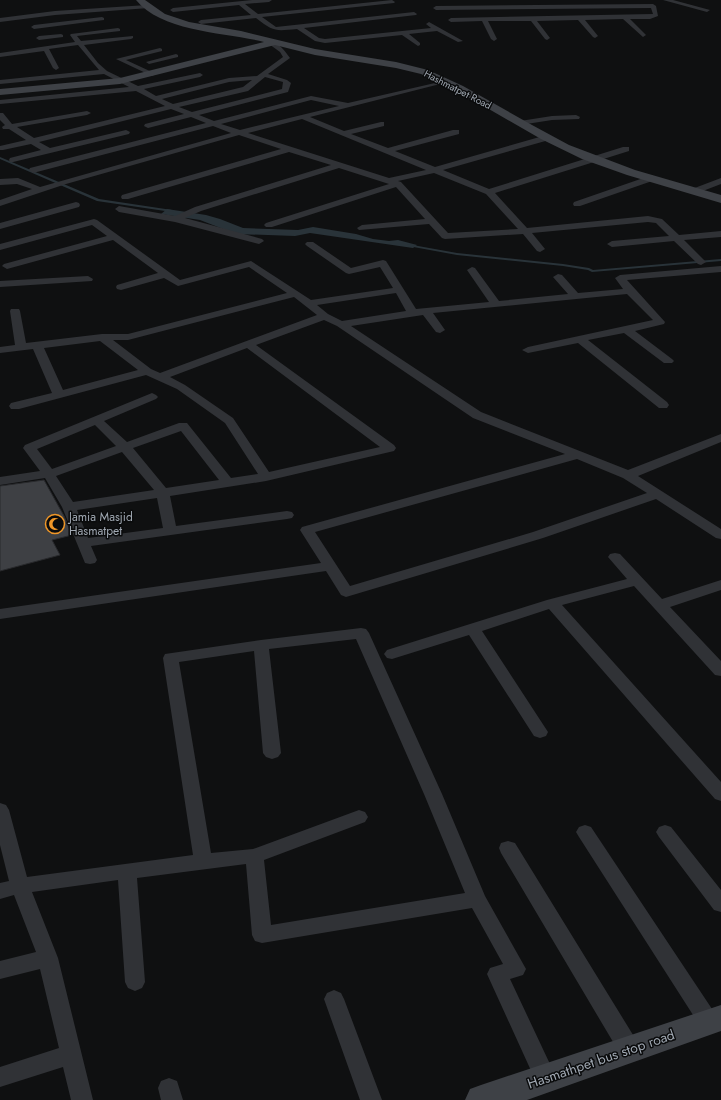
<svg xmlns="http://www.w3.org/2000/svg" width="721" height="1100" font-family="Jost,sans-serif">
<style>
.water{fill:#293339}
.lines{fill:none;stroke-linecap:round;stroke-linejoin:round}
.stream{fill:#293339;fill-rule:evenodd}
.building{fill:#3e4044;stroke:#292a2d}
.street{fill:#303236;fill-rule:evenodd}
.secondary{fill:#3e4146;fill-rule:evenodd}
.labels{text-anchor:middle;stroke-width:3;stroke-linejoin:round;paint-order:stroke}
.far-street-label{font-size:10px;fill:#a0a8b2;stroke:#0a0b0c}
.poi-label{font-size:12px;fill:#a0a8b2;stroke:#0a0b0c;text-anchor:start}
.near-street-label{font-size:14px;fill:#a0a8b2;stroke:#0a0b0c}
</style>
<rect width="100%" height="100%" fill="#0f1011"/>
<path class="water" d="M167,209L206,215L220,219L243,228L298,230L313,227L356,234L373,239L389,241L398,240L417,245L413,248L310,233L295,236L236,234L200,220L161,214Z"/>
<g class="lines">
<path class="stream" d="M0,157L99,199L172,210L174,211L172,212L97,201L0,159Z
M407,244L457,253L563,264L589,268L593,270L721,259V261L592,272L588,270L563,266L457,255L408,246H407Z"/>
</g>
<path class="building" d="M44,480L64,516L72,535L52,540L60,555L0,571V486Z"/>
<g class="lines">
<path class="street" d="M252,0H272L269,2L245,4L258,14L392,0L395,2L394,3L262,17L276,27L414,12L417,14L416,15L304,28L319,38L325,39L431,28L426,24L429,22L463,41L458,42L437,31L409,34L420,43V45L418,46L402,35L325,43L315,41L297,29C275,31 274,32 256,18L201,24L198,22L201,20L251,15L239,5L173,12L170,10L173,8Z
M663,0H673L710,10L707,12Z
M653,4L656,6L658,16L650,19H630L646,35L643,37L623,19L585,20L598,36L595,38L593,37L578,20L537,21L550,38L547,40L545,39L531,21H488L497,39L494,41L491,39L482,21L451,22L448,20L451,18L653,14L651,8L436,10L433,8L436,6Z
M147,5L149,6V8L55,15L0,22V18L55,11Z
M102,17L104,18V20L34,29L31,27L34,25Z
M118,28L120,29V31L77,36L81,41L133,36V38L131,39L84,45L98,63L107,71L138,86L200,73L203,75L200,77L144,89L156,96L229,78L257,76L283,57L280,52L269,44V42C278,41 285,51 290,58L268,74L287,80L291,83L288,92L199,115L214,121L311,96L348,103L448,80V82L310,117L344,131L381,122H384V126L351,134L388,148L453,130H459V134L395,151L435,167L543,136H549V140L443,170L489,189L623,147H629V151L495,193L527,228L648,216L662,219L679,235L721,231V237L684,240L706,262L701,265L698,264L674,241L612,247L607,244L612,241L669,236L656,223L648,222L532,233L545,249L540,252L537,251L523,234L445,239L442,238L429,224L359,230L357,228L362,225L425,219L396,187L272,227H266L264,225L266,223L389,184L339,168L201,211L185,218L262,239L264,241L259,244L175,222L119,212L115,209L119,206L175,216L195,207L331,165L289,152L128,199H122L121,197L122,195L281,149L239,135L66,184L0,206V200L32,189L17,184L0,185V179L18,178L40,187L231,133L213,126L33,173L29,170L30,168L206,123L191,117L148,128L144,126L145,124L184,114L171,109L39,142L50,148L126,130L130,132L129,134L13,162H10L9,160L10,158L41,150L31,144L3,150H0V146L26,140L9,129H3L2,127L5,125L0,120V113H3L12,124L87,111L91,113L87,115L17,127L34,138L165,106L136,91L0,104V100L129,87L104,74L0,84V80L99,70L78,45L49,49L59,68L56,70L53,68L44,51L0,57V53L75,42L70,35L71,34ZM265,77L283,82L282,89L192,112L179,107L248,91ZM252,80L243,87L173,104L162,99L229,82ZM311,100L339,106L240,130L221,124ZM302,119L426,170L389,178L248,133ZM434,173L486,194L518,229L448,233L401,182L398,181Z
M61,34L63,35V37L39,40L36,38L39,36Z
M160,48L162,49V51L126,60L154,73V75L152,76L116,59Z
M176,54L178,55V57L149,64L146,62Z
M576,115L580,117L579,119L552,120L520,125L516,123L520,121L552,116Z
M652,175L656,178L655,180L580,206H574L573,204L574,202Z
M721,178V184L695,194L691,191L692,189Z
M76,202L79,203L80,205L79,207L0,229V223Z
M94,219L97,220L180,280L251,261L311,300L393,288L380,267L349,274L346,273L307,246L305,244L307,242H313L351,268L383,260L386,261L416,309L489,302L467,270L472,267L475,268L499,301L568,294L553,277L558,274L562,275L578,293L623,289L615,278L620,275L721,266V272L627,280L665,322L664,324L635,331L672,359L674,361L672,363H664L624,333L588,340L667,402L669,405L667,408H659L578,343L528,353L522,350L528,347L653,320L627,294L433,313L445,330L440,333L436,332L423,315L351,326L481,412L628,470L721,434V442L638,476L721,529V539L716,538L656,499L543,538L346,597L341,595L326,571L0,619V609L321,563L300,530L302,527L565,454L473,418L337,326L324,320L256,345L394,445L396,448L394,451L266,481L170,496L176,526L287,511L292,512L294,515L292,518L287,519L91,546L97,560L95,563L90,564L85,563L62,507L45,478L0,485V477L40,471L23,448L25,445L152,393L156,395L158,397L156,399L104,421L127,442L179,423H187L231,478L258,474L225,423L177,389L146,375L19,409H11L9,406L11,403L52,393L33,349L0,353V347L15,345L10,311L11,309H19L20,311L26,343L102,334H128L287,293L249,267L178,286L164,278L121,290L117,289L116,287L117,285L158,273L113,240L7,269L2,266L4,264L107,236L92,225L0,250V244ZM396,293L406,311L342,321L328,314L317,305ZM294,297L317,315L160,373L151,369L113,340H128ZM100,341L138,370L63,390L44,348ZM247,348L380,447L269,472L233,418L185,385L170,377ZM95,425L116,446L52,469L37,449ZM181,431L219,480L166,488L133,448ZM122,452L154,490L73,502L56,476ZM577,459L623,478L647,493L533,532L350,586L315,532ZM157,498L163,528L88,538L77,510Z
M88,276L93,279L92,281L0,287V281Z
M615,553L620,554L662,599L721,580V590L670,607L721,661V676L715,675L634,586L562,605L721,782V801L715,799L549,609L482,631L548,732L546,736L540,738L534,736L469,635L392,659L387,658L384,654L387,650L547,600L627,579L608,557L610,554Z
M361,628L366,629L369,633L442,794L485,896L526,969L523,975L510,979L557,1079L554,1086L546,1089L538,1086L487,974L490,968L503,964L472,908L262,943L255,941L252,935L246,864L137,878L145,982L142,988L135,991L128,988L125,982L118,880L32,892L58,958L93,1100H71L63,1067L0,1087V1067L59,1048L40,969L0,979V961L36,952L14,895L0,899V883L9,881L0,845V803L6,805L9,810L27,877L193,855L163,658L165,654L261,640ZM356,639L424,794L465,893L271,925L264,860L365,822L368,817L365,812L359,810L253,849L211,853L179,662L254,651L263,753L266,757L272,759L278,757L281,753L269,649Z
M585,825L591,827L716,1015L719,1022L716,1029L709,1031L702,1029L579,837L576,832L579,827Z
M665,825L671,827L721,890V912L714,910L659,837L656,832L659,827Z
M508,841L515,843L638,1043L641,1050L638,1057L630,1060L622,1057L501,853L499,848L501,843Z
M334,990L341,993L344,999L382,1100H360L324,999L327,993Z
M169,1078L177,1081L183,1100H161L158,1088L161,1081Z"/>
<path class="secondary" d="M136,0H145L165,14L189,22L241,31L315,49L396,62L428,70L463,86L532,125L569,145L635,170L721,195V203L627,175L582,159L541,139L456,90L421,74L396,68L315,55L275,45L120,84L0,95V89L120,78L264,42C226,32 163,33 136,0Z
M721,1005V1031L527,1100H465L470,1089L481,1085Z"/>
</g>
<defs>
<g id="mosque-ring" transform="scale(1)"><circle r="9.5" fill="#0a0b0c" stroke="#f09728" stroke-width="1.5"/><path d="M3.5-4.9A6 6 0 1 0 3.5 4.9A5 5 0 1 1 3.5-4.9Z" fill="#f09728"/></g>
</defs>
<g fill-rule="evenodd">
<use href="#mosque-ring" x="55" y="524"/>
</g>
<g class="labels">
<g class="far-street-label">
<text transform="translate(458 89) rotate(27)" y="4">Hashmatpet Road</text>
</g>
<g class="poi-label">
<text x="69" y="521">Jamia Masjid<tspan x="69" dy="14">Hasmatpet</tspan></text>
</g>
<g class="near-street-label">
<text transform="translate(601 1059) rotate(-19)" y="5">Hasmathpet bus stop road</text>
</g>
</g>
</svg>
